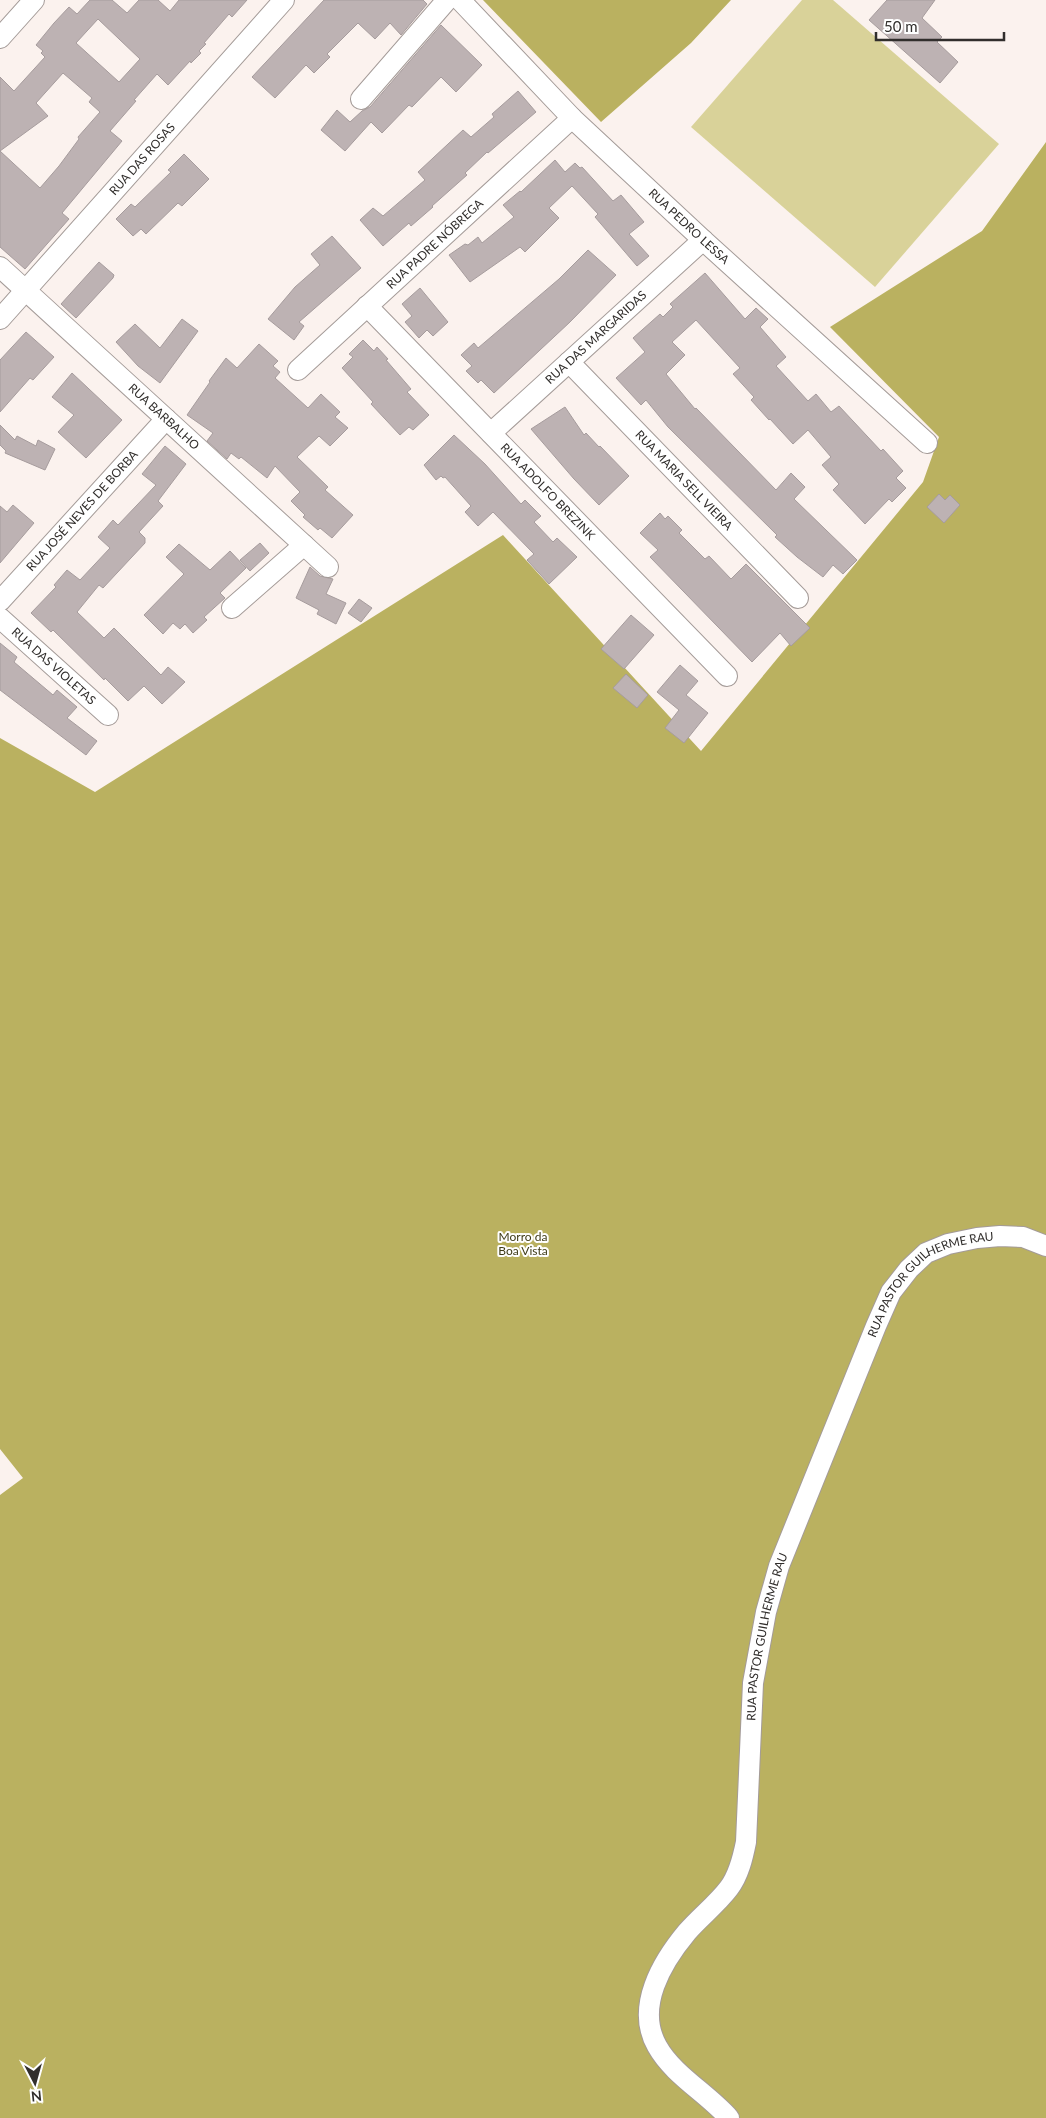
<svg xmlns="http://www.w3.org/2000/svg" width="1046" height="2118" font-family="Lato,sans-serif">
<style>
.green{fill:#d9d299}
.forest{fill:#bab160}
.building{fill:#bdb2b3;stroke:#a69c9d;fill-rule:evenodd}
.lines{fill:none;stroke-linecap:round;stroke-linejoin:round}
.minor-casing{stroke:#a49b98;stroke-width:22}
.minor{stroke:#fff;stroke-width:20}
.labels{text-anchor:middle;stroke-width:4;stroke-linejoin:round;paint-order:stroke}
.street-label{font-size:12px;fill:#312e2c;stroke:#fff}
.park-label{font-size:12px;fill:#3f3b18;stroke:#fff}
</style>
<rect width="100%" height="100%" fill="#fbf2ee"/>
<path class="green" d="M802,0H833L999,144L875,287L691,127Z"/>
<path class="forest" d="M483,0H731L691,43L601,122Z
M1046,142V2118H0V1495L23,1478L0,1449V738L95,792L503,535L701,751L923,482L939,437L830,327L982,231Z"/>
<path class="building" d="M90,0H112L127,13L139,0H158L170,11L179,0H247L232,17L229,14L204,43L206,44L199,51L201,53L191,63L190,61L168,85L157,74L134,100L136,101L110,131L122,141L62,213L69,219L25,269L0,247V77L14,91L45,57L41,53L43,51L36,45L54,23L69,7L77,14ZM98,19L140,59L119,82L76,43ZM63,73L92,98L89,102L100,112L78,137L79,139L59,166L40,188L0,151L48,116L36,103Z
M324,0H423L427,4L401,35L390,23L375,39L358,23L327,54L330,57L314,73L306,65L275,98L252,77Z
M887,0H935L922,18L942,37L937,42L958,62L940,83L869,20Z
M441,25L482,65L456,92L441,77L412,107L409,105L382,133L371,122L345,151L321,130L337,110L350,122L362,111L370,107Z
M518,91L536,112L488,153L487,152L465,173L467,175L432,206L433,207L411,226L409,223L383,246L360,220L373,208L383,216L425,180L418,172L463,130L471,137L494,117L492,114Z
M184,154L209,179L182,206L178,203L146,234L141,229L133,236L116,219L131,204L135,207L171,172L168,170Z
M555,160L565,172L575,163L580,168L582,167L613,201L621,195L644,222L629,234L649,256L637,266L595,217L598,214L572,186L549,208L559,218L525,252L520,247L470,282L449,255L465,244L468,245L478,237L482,243L514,217L503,205L520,191L521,192Z
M332,236L361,268L299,322L304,326L294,340L268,319L295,287L320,265L311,254Z
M588,250L616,275L570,322L494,393L481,380L478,383L466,371L472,366L461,355L474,343L478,348L559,279Z
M99,262L114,275L113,278L76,318L61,304Z
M705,273L745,319L756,308L768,319L760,327L786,357L776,366L808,401L816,394L831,412L839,406L881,451L883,449L903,471L896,478L906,488L892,502L889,499L865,524L833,490L839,484L822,465L831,457L808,430L793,444L770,419L769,420L751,400L754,397L733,374L740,368L696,320L672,342L685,355L666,374L695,409L696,408L776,490L791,473L805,487L794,499L857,560L843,574L833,565L823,577L797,557L775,537L777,535L668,427L646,400L641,405L616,378L645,352L633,338L660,314L663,317L673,307L670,304Z
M420,288L448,322L433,336L427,330L419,338L405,322L412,316L402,304Z
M182,319L198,331L160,383L138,366L116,342L135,324L160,348Z
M26,332L54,357L33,380L30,378L0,412V360Z
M363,340L374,351L377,347L388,359L386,360L411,389L407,392L429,415L413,430L409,427L400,435L371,404L373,402L342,368L353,357L349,354Z
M259,344L278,361L273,366L280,372L275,378L308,408L321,394L340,412L335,417L348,428L330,446L319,436L297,457L328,487L325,490L353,515L332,538L320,528L318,530L303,517L305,515L291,501L300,492L275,466L267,478L241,457L239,459L231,453L227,459L207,441L213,433L187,415L210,382L209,381L226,358L237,368Z
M72,373L122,420L86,458L58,432L74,415L52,397Z
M565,407L584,435L586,433L599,447L600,446L629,476L599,505L574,479L531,429Z
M0,425L15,440L17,436L36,446L38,440L55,449L45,470L5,453L6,451L0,445Z
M454,435L485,464L521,504L525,500L541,516L534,522L553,542L557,538L577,557L549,584L527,560L534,554L493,512L478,526L465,512L471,506L445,477L443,478L441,476L436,480L424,465Z
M165,446L186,464L158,501L163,506L139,532L145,538V543L103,588L99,585L77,612L104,638L114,628L161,675L168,667L185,682L162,704L144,686L128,701L105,678L104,680L53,630L51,632L31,613L56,587L54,585L67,570L80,580L110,548L98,537L113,520L118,525L156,485L142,474Z
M939,494L945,500L950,495L960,505L944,523L927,507Z
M13,505L34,523L0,563V506L7,512Z
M660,513L665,519L668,516L682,530L679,533L705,559L709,556L731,579L746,564L810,628L791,646L780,633L752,662L650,557L658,550L640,533Z
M260,543L269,553L250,571L240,560Z
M179,544L210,570L230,551L246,568L220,593L225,598L204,617L207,620L193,633L185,624L180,629L173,623L163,634L144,615L184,574L166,557Z
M310,567L320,576L333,579L326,594L346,603L336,624L317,614L319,610L296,598Z
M359,599L372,608L361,622L348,613Z
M631,615L654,635L624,669L601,649Z
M0,643L17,657L14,662L53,695L57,690L77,707L67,718L97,741L86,755L0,690Z
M680,665L698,681L686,695L708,713L684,743L665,728L679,710L657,692Z
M626,674L648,695L637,708L613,688Z"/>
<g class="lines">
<g class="minor-casing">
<g id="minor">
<path id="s1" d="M460,0L572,118L703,240L927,443"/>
<path d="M0,38L34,0"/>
<path d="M361,99L447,0"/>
<path id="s2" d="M0,267L328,567"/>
<path id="s3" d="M367,306L727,676"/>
<path id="s4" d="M0,319L284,0"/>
<path id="s5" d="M569,362L798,598"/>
<path id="s6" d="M298,370L572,118"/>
<path id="s7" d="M491,433L703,240"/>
<path id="s8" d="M0,601L166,419"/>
<path d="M232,608L304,545"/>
<path id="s9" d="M0,618L108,715"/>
<path id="s10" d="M729,2118C707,2093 673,2075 657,2046C635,2007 662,1962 687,1932C700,1917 717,1904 729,1888C739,1875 743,1857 746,1842L753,1683L766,1612L779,1566L876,1326L891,1292L909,1269L926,1253L948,1244L977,1238L1000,1236L1023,1237L1046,1246"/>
</g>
</g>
<use href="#minor" class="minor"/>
</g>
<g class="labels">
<g class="street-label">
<text dy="4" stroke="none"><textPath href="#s4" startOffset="214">RUA DAS ROSAS</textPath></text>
<text dy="4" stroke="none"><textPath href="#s1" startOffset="322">RUA PEDRO LESSA</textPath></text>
<text dy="4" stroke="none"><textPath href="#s6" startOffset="186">RUA PADRE NÓBREGA</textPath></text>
<text dy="4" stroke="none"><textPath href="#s7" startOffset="142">RUA DAS MARGARIDAS</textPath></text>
<text dy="4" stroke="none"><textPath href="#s2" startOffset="222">RUA BARBALHO</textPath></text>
<text dy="4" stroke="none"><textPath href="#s5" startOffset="165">RUA MARIA SELL VIEIRA</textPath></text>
<text dy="4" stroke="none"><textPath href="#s3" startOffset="259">RUA ADOLFO BREZINK</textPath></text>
<text dy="4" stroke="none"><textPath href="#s8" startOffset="122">RUA JOSÉ NEVES DE BORBA</textPath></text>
<text dy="4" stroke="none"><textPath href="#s9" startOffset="72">RUA DAS VIOLETAS</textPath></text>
<text dy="4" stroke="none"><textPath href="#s10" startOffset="950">RUA PASTOR GUILHERME RAU</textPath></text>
<text dy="4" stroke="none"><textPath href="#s10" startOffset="545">RUA PASTOR GUILHERME RAU</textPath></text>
</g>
<g class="park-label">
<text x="523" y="1241">Morro da<tspan x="523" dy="14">Boa Vista</tspan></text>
</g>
</g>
<g transform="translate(35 2083) rotate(174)" stroke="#ffffff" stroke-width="4" paint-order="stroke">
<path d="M0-4L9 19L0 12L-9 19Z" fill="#312e2c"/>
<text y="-8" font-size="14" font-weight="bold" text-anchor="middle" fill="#312e2c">N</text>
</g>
<path d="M876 32v8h128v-8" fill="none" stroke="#312e2c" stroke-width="2.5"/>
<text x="884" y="32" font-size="15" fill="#312e2c" stroke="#ffffff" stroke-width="4" paint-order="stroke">50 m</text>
</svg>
